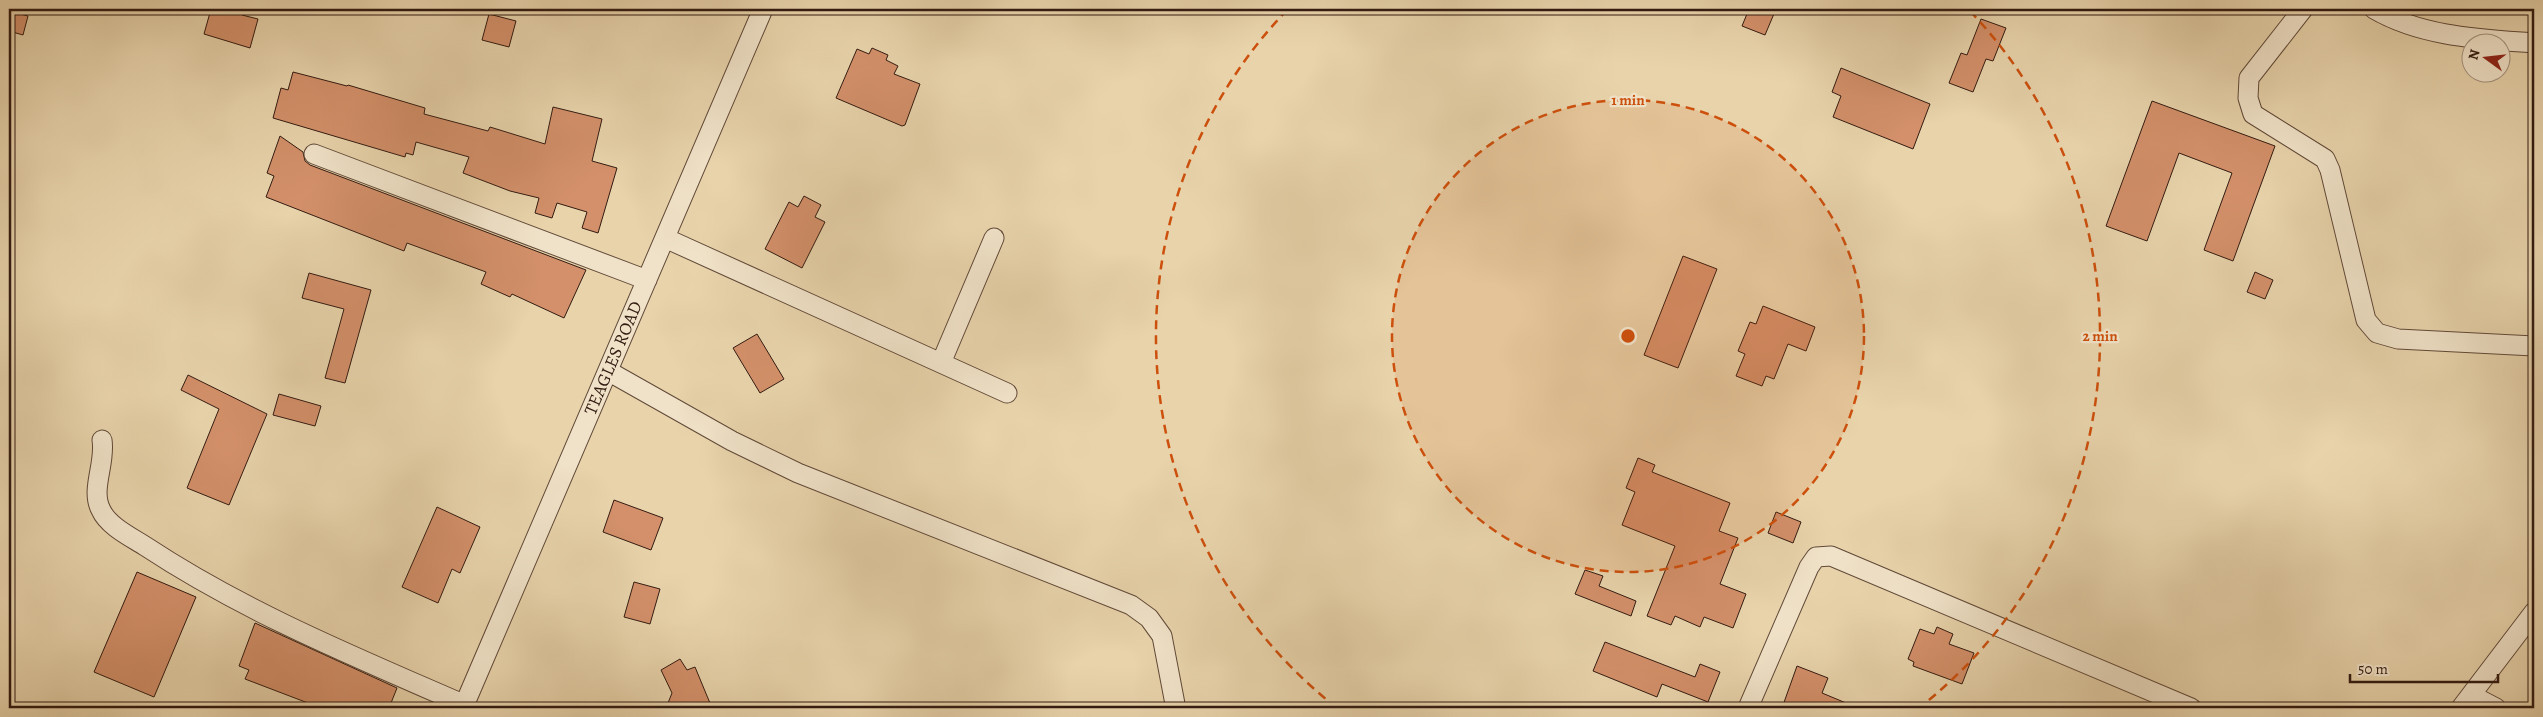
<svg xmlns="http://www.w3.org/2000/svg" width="2543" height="717" font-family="Alegreya,serif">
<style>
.building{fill:#d3906a;stroke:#321b11}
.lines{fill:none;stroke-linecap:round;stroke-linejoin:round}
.minor-casing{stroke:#604938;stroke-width:21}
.minor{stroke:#f0e2c8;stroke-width:19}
.ring{fill:none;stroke:#cd500d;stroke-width:2.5;stroke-dasharray:9 6}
.labels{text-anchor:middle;stroke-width:4.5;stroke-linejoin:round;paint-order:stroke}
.street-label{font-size:18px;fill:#321b11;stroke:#f0e2c8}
.centre{fill:#cd500d;stroke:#f0e2c8;stroke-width:2.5}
.ring-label{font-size:15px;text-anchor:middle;font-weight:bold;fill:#cd500d;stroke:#f0e2c8;stroke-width:4.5;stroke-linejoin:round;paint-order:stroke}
</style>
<rect width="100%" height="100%" fill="#e8d3ab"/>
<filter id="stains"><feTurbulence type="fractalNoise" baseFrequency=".004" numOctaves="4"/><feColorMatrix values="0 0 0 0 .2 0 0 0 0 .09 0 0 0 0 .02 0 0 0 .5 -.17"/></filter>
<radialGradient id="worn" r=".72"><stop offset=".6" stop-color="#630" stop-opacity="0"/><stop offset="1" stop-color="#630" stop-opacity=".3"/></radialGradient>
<path class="building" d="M211,9L224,12L225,9H244L242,15L258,19L250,48L204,34Z
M1749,9H1776L1765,35L1742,26Z
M9,11L28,16L23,35L9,31Z
M489,14L516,21L509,47L482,40Z
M1981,19L2006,28L1993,61L1986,59L1973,92L1949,83L1961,53L1967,55Z
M872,48L888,55L886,60L898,66L894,74L920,84L905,125L902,126L836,98L857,49L869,54Z
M1841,68L1930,104L1913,149L1833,117L1841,96L1832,92Z
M293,72L347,86L348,85L425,108L424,114L488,131L490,127L545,144L553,107L602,119L592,161L617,168L598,233L582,228L587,212L557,203L552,218L535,213L539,198L510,191L463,173L469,157L416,142L413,155L406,153L405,157L273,118L281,88L288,90Z
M2152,101L2275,146L2233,261L2204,250L2232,173L2179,153L2147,241L2106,226Z
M280,136L303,152L305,161L310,165L586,270L564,318L512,294L510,297L481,284L486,272L407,243L404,251L266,197L274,176L267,173Z
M804,196L821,205L815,217L825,222L802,268L765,249L789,202L798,207Z
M1683,256L1717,269L1678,368L1644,355Z
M2255,272L2273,280L2265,299L2247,292Z
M309,273L371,290L345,383L325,378L344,309L302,298Z
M1763,306L1815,327L1806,351L1788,344L1774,379L1766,376L1762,386L1736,376L1745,354L1738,351L1750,322L1756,324Z
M757,334L784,379L760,393L733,348Z
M188,375L267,414L229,505L187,488L219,409L181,390Z
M279,394L321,406L315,426L273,415Z
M1638,458L1655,465L1652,472L1730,503L1719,531L1738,538L1720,584L1746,594L1733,628L1704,617L1700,627L1675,616L1671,625L1647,616L1675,546L1622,525L1635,492L1626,488Z
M614,500L663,518L651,550L603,532Z
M437,507L480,527L460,573L452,569L438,603L402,587Z
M1776,512L1801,522L1793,543L1768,533Z
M1585,570L1603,576L1599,586L1636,601L1631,616L1575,594Z
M137,572L196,597L154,697L94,672Z
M634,582L660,589L650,624L624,617Z
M255,623L397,688L389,708H321L245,679L249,670L239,666Z
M1937,627L1953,634L1949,644L1974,653L1962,684L1913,666L1914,662L1908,659L1920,629L1934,634Z
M1605,642L1695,677L1700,664L1720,672L1708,702L1662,684L1657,697L1593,671Z
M680,659L687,670L695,667L712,708H666L672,693L661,670Z
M1797,666L1828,678L1822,693L1858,708H1782Z"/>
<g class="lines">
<g class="minor-casing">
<path id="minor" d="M2303,9L2249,78L2248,98L2253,114L2325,159L2330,170L2366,320L2377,333L2398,339L2534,346
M2374,9C2422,37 2480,39 2534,43
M314,154L647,280
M665,238L1007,393
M941,363L994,238
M608,371L732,441L798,473L1131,605L1149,618L1162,636L1175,704
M102,440C106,463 90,490 101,510C108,526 131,537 145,546C245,612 355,657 465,705
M2471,695L2496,708
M463,708L763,9
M1748,708L1809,567L1816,557L1831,556L2191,708
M2461,708L2534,612"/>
</g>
<use href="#minor" class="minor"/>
</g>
<circle cx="1628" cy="336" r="236" fill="#cd500d" fill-opacity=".12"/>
<g class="ring">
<circle cx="1628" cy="336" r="236"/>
<path d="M1337 708A472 472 0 0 1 1286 11M1970 11A472 472 0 0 1 1919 708"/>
</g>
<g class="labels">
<g class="street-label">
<text transform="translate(613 358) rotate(-67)" y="6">TEAGLES ROAD</text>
</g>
</g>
<circle cx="1628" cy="336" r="8" class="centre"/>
<g class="ring-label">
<text x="1628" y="105">1 min</text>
<text x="2100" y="341">2 min</text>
</g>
<rect width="2543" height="717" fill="none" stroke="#e8d3ab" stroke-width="30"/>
<rect x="10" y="10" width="2523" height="697" fill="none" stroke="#321b11" stroke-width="2.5"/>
<rect x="15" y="15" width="2513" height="687" fill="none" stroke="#321b11"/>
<g transform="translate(2486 58) rotate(285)"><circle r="24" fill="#f0e2c8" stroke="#a4927f"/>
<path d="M0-4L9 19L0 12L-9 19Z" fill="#8f2418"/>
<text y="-8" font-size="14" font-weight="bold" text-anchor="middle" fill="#321b11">N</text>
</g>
<path d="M2350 674v8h148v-8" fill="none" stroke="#321b11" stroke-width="2.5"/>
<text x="2358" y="674" font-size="15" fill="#321b11" stroke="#f0e2c8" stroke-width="4" paint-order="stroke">50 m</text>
<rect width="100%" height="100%" filter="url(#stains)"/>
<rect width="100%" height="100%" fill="url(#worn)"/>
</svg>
